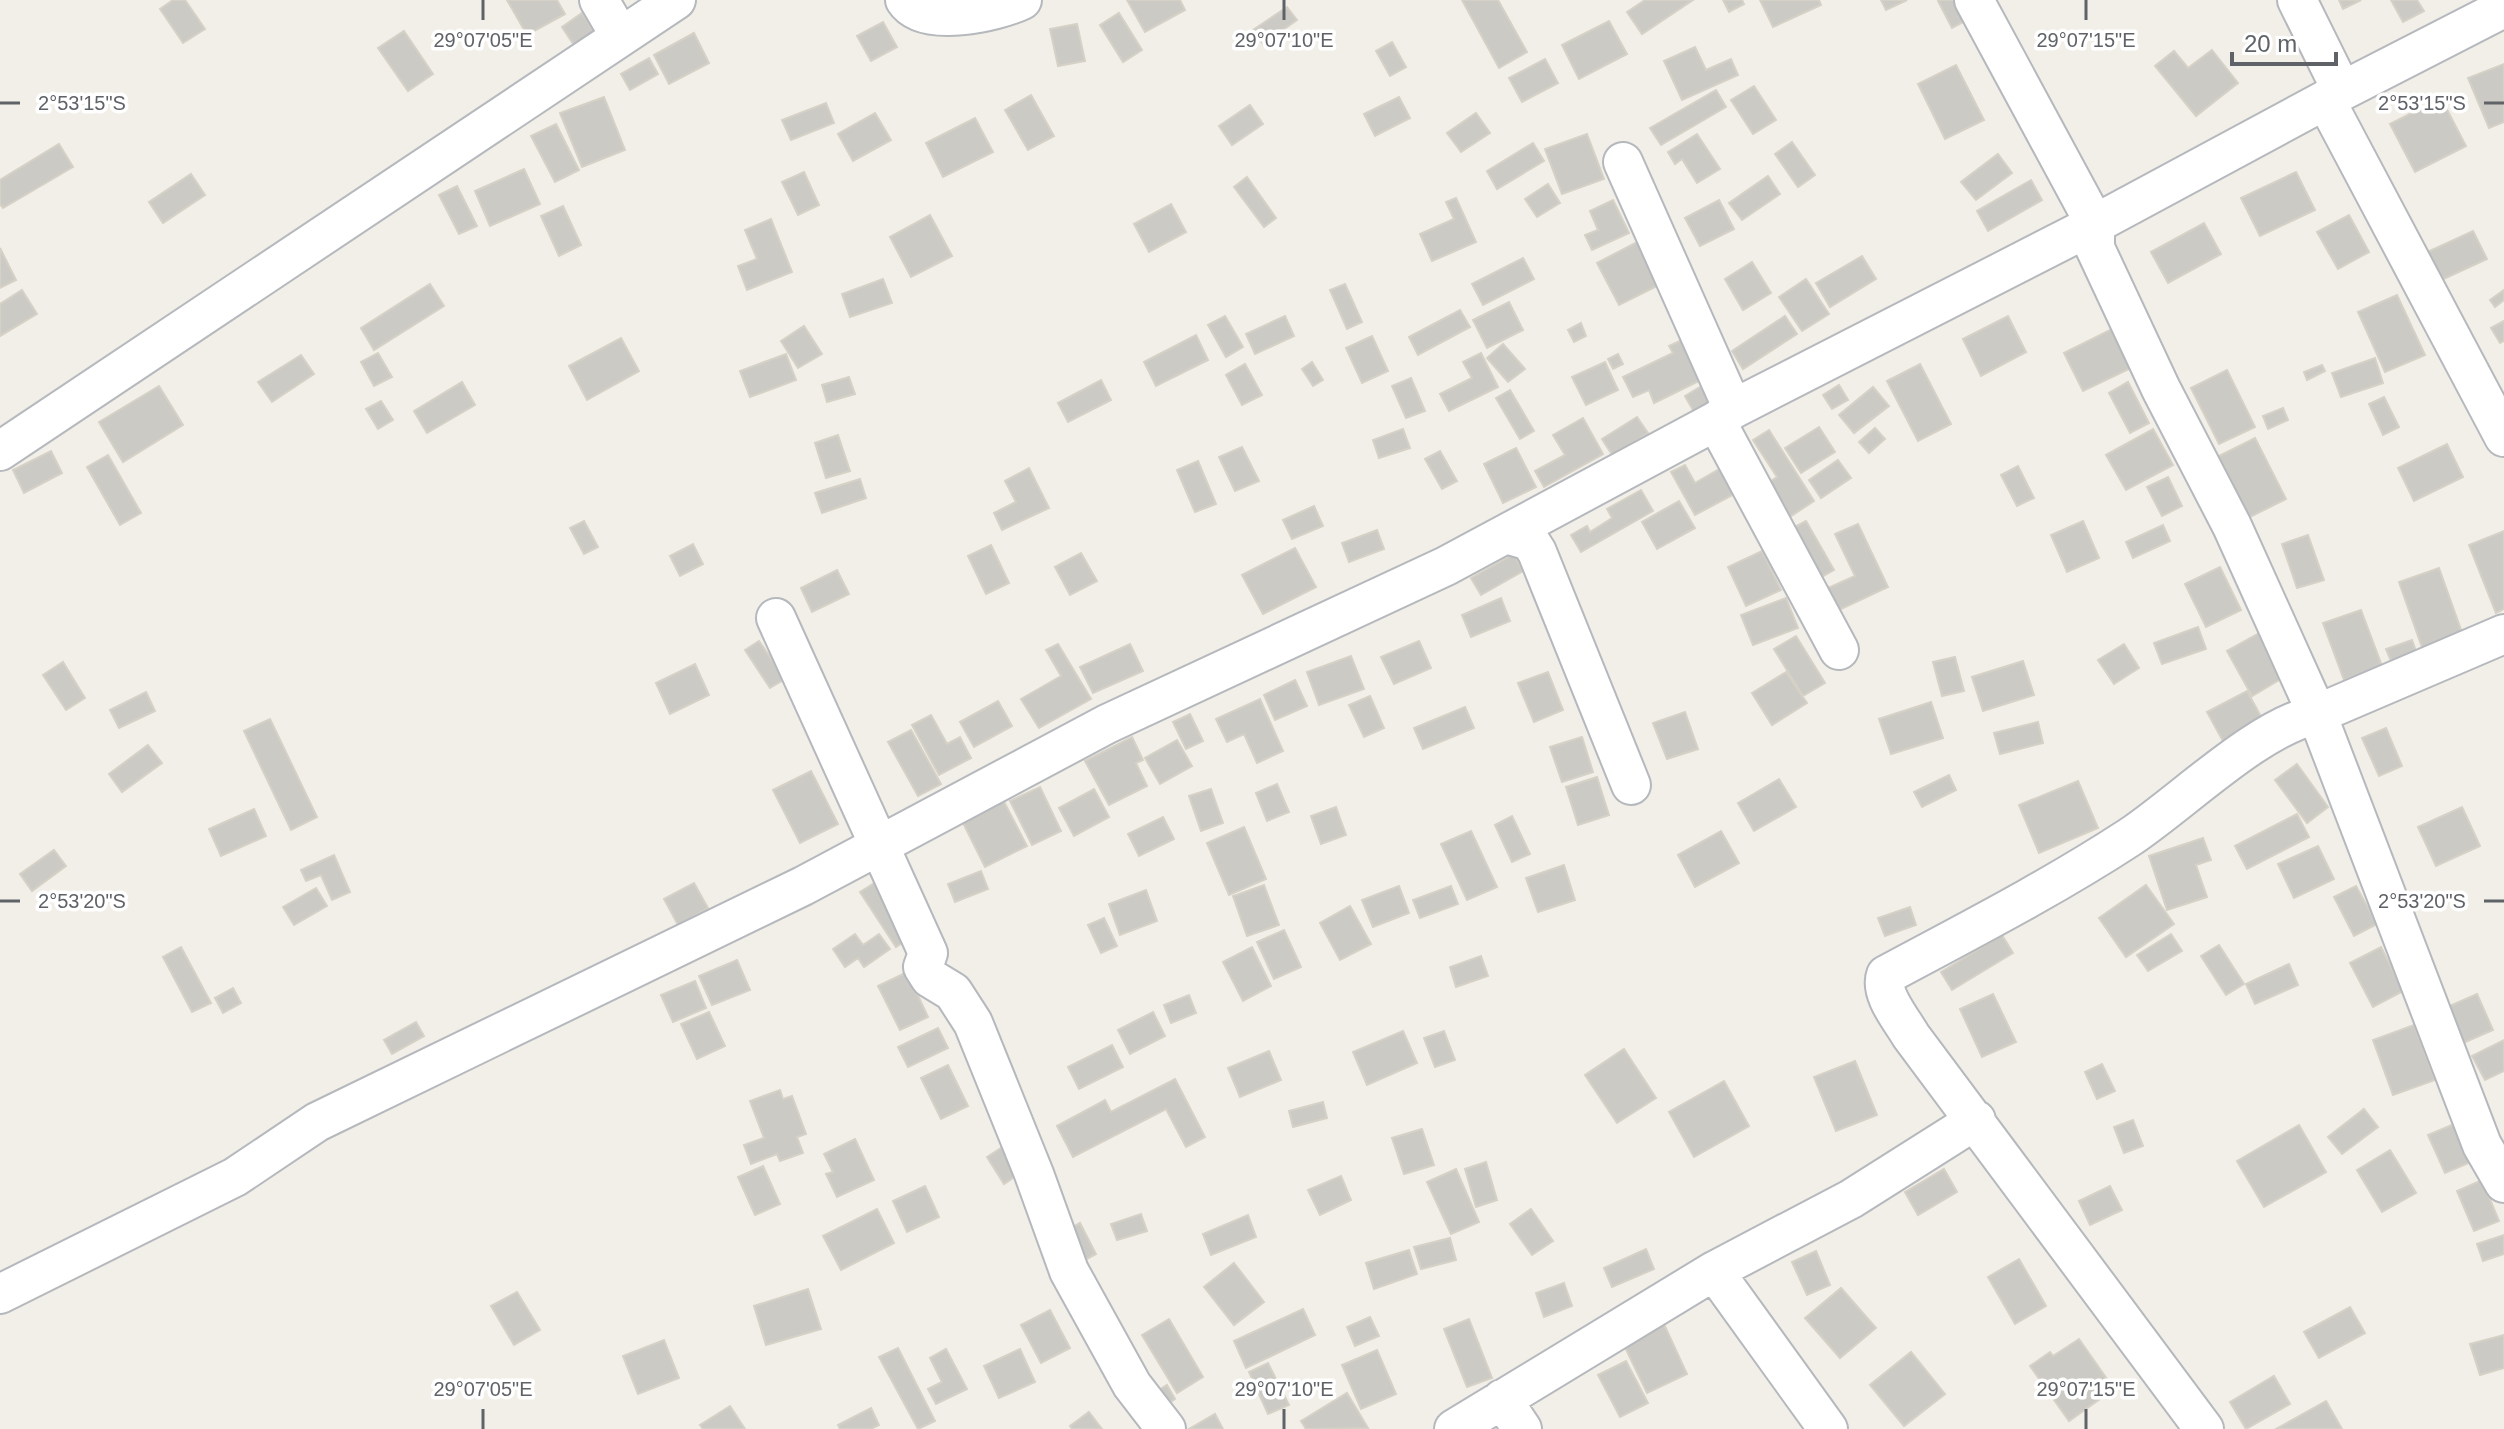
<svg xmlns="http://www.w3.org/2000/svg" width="2504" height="1429" font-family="Arial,sans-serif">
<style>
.building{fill:#cccac5;stroke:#d6d1c6;stroke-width:2}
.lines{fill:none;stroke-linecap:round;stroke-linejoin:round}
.street-casing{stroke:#b5b8bc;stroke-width:42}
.street{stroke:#fff;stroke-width:38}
.ticks{fill:none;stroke:#5f6368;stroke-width:3}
.ticks-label{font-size:20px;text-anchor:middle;fill:#5f6368;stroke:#fff;stroke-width:7;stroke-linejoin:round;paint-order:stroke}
</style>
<rect width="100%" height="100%" fill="#f1efe8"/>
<path class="building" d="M173,0H185L205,29L183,43L160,9Z
M507,0H557L565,14L527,35Z
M1127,0H1180L1185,10L1145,32Z
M1462,0H1498L1527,52L1499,68Z
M1645,0H1693L1642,34L1627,12Z
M1723,0H1742L1744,4L1729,12Z
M1760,0H1819L1821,5L1773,27Z
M1881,0H1907L1886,10Z
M1940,0H1954L1965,21L1952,28L1938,1Z
M2339,0H2361L2343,9Z
M2391,0H2417L2424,11L2403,22Z
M1287,7L1297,20L1263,44L1253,30Z
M582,13L596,35L576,48L562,27Z
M1119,13L1142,50L1123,62L1100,25Z
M1609,21L1627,54L1579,79L1562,45Z
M883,22L897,47L871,61L857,36Z
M1077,24L1085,61L1058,66L1050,29Z
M404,31L433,74L408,91L378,48Z
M694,33L709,63L669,84L654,55Z
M1392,42L1406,67L1390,76L1376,51Z
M1695,47L1706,70L1731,59L1738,75L1682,100L1664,61Z
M2212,50L2238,83L2196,116L2155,66L2174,51L2188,68Z
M649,58L658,74L630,90L621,74Z
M1545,59L1558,83L1522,102L1509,78Z
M2504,64V122L2489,128L2468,78Z
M1956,65L1984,120L1945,139L1918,84Z
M1754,86L1776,120L1753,134L1731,100Z
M1716,90L1726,107L1661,145L1650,128Z
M1031,95L1054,136L1028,150L1005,110Z
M604,97L625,150L582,167L560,113Z
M1399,97L1410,118L1375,136L1364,114Z
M2441,98L2466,146L2415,172L2390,124Z
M826,103L834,123L791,140L782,120Z
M1250,105L1263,124L1232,145L1219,126Z
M875,113L891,140L853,161L838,134Z
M1476,113L1490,133L1461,152L1447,133Z
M975,118L993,152L943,177L926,143Z
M556,124L579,170L555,182L531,136Z
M1587,134L1604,179L1562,194L1545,149Z
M1697,134L1720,169L1697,183L1682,159L1675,164L1668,152Z
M1792,142L1815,175L1798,187L1775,154Z
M1533,143L1544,161L1497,189L1487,171Z
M59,144L73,167L3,208L0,204V180Z
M1998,154L2012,173L1976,200L1961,182Z
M524,169L540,204L490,226L475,191Z
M804,172L819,205L798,215L782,182Z
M2296,172L2315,210L2260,236L2241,198Z
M191,174L205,195L163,223L149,202Z
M1768,176L1780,194L1742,220L1729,203Z
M1247,177L1276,218L1264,227L1234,187Z
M2031,180L2042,200L1988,231L1977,211Z
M1548,184L1560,203L1537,217L1525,199Z
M457,186L477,226L459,234L439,195Z
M1456,198L1476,242L1432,261L1420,234L1454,219L1446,202Z
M1613,200L1629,233L1592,250L1585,235L1598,230L1590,211Z
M1719,200L1734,229L1700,246L1685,218Z
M1171,204L1186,232L1149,252L1134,224Z
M563,206L581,245L559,256L541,216Z
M930,215L952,256L911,277L890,237Z
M2349,215L2369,252L2338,269L2317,232Z
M771,219L792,272L747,290L738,266L757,259L745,230Z
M2204,223L2221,254L2168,283L2151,252Z
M2473,231L2487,259L2435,283L2421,255Z
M1639,241L1661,284L1619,305L1597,263Z
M0,248L16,280L0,288Z
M1862,256L1876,279L1830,307L1816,283Z
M1523,258L1534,279L1483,305L1472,284Z
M1752,262L1771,293L1743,310L1725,279Z
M883,279L892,303L850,317L842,294Z
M1806,279L1829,314L1802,331L1779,297Z
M430,284L444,306L374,350L361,328Z
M1345,284L1362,322L1347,329L1330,290Z
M22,290L37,314L0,336V304Z
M2504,290V300L2495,307L2490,300Z
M2397,295L2425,355L2385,372L2358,312Z
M1509,302L1523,330L1487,348L1473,320Z
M1460,310L1470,327L1418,355L1409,337Z
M1225,316L1243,347L1226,357L1208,325Z
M1285,316L1294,336L1255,354L1246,334Z
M1785,316L1797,334L1743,369L1732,351Z
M2008,316L2026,352L1981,376L1963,339Z
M2504,321V341L2500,343L2491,328Z
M1581,323L1586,336L1574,342L1568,330Z
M804,326L822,354L798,368L781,341Z
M2114,328L2133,367L2083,391L2064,353Z
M1196,335L1208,360L1156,386L1144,362Z
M1372,336L1388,371L1362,383L1346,348Z
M621,338L639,371L587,400L569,366Z
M1686,338L1705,378L1654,403L1649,390L1633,397L1623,377L1673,353L1669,346Z
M1503,344L1525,369L1508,382L1487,358Z
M378,353L392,377L374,386L361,362Z
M1481,353L1498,387L1449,411L1440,394L1472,378L1463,362Z
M786,354L796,380L750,397L740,371Z
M1618,354L1623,364L1613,369L1608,359Z
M301,355L314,374L272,402L258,382Z
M2375,358L2383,383L2341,397L2332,373Z
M1312,362L1323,380L1313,386L1302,369Z
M1605,362L1618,390L1586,405L1572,377Z
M1245,364L1262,395L1242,405L1226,375Z
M1920,364L1951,424L1918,441L1887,381Z
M2322,365L2325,371L2307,380L2304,372Z
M2227,370L2255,427L2219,444L2191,388Z
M849,377L855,394L827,402L822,385Z
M1411,378L1425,411L1406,418L1392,386Z
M1101,380L1111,400L1068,422L1058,403Z
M462,382L475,405L427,433L414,411Z
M2128,382L2149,423L2130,433L2109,393Z
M1703,385L1713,401L1694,412L1685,396Z
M1839,385L1848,400L1832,409L1823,395Z
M159,386L183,425L123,462L99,422Z
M1873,387L1889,406L1854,433L1839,415Z
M1510,390L1534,431L1520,439L1496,398Z
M2384,397L2399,427L2383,435L2369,404Z
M381,401L393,420L378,429L366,409Z
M2283,408L2288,420L2268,429L2263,416Z
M1637,417L1648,433L1613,456L1602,439Z
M1583,418L1603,454L1544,487L1535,471L1565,455L1553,435Z
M1819,427L1835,452L1801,473L1785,448Z
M1875,428L1885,439L1869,453L1859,442Z
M1403,429L1410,448L1379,458L1373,440Z
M2153,429L2173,465L2126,490L2106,455Z
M1769,430L1814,501L1782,522L1760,488L1777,477L1753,440Z
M838,435L850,471L826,478L815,443Z
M2255,438L2286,499L2246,519L2215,458Z
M2447,444L2463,477L2414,501L2398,468Z
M1242,447L1259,481L1235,491L1219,457Z
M1516,448L1536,487L1503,503L1484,464Z
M51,451L62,473L24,493L13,470Z
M1440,451L1457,481L1442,489L1425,459Z
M108,455L141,513L120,525L87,467Z
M1838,460L1851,478L1821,498L1809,480Z
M1198,461L1216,504L1195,512L1177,470Z
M1685,465L1695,483L1723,467L1736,493L1695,515L1671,472Z
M2018,466L2034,498L2017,506L2001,475Z
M1029,468L1049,508L1002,530L994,513L1016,502L1005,481Z
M2168,477L2182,506L2162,516L2147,487Z
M860,479L866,498L822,513L815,493Z
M1641,490L1653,511L1581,552L1571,535L1587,526L1590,532L1612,518L1607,509Z
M1679,501L1695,528L1657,549L1642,522Z
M1314,506L1323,526L1292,539L1283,520Z
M584,521L598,547L584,554L570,528Z
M1806,521L1834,570L1820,578L1791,529Z
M2083,521L2099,558L2067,572L2051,535Z
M1858,524L1888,587L1839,610L1828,588L1855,576L1835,534Z
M2163,525L2170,541L2133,558L2126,542Z
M1377,530L1384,549L1349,562L1342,543Z
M2504,531V609L2496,613L2469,545Z
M2308,535L2324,580L2297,588L2282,544Z
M693,544L703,564L680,576L670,556Z
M991,545L1009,583L986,594L968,556Z
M1295,548L1316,587L1263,614L1242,575Z
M1762,551L1781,590L1746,606L1728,567Z
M1081,553L1097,581L1070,595L1055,567Z
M1514,554L1523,571L1481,595L1471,578Z
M2220,567L2241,610L2206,627L2185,584Z
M2439,568L2465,641L2425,656L2399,582Z
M837,570L849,594L812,612L801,588Z
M1501,598L1510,621L1471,637L1462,615Z
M1786,598L1798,628L1753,645L1741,615Z
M2361,610L2382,666L2344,680L2323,623Z
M2198,627L2206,649L2162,664L2154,643Z
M2261,632L2286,676L2252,696L2227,651Z
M1796,636L1825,683L1803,696L1774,649Z
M2412,640L2418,657L2393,666L2386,649Z
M759,641L785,679L770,688L745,650Z
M1419,641L1431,668L1394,684L1381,657Z
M1058,644L1091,699L1039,728L1021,699L1061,676L1046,650Z
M1130,644L1143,671L1093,693L1080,667Z
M2124,644L2139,668L2114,684L2098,660Z
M1351,656L1364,689L1319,705L1307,672Z
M1955,657L1964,691L1942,696L1933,662Z
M2023,661L2034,695L1983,711L1972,677Z
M63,662L85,698L66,710L43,675Z
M695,664L709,695L670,714L656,683Z
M1548,672L1563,710L1534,722L1518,683Z
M1786,672L1807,703L1772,725L1752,693Z
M1295,680L1307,706L1275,720L1264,695Z
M2247,691L2264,722L2224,743L2207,712Z
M146,692L155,711L119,728L110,710Z
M1370,696L1384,728L1364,737L1349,705Z
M1260,699L1283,751L1257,763L1244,734L1227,742L1216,719Z
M998,701L1012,726L974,747L960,722Z
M1931,702L1943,738L1891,754L1879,719Z
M1465,707L1474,728L1423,749L1414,728Z
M1685,712L1698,749L1667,759L1653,723Z
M1190,714L1203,741L1186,749L1173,722Z
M931,715L947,744L960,737L971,758L939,775L912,725Z
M270,719L317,817L291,830L244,731Z
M2038,722L2043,743L2000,754L1994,733Z
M2386,728L2402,766L2379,776L2362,738Z
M911,730L941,784L918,796L888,742Z
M1132,737L1143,760L1136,763L1147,786L1109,805L1085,761Z
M1582,737L1593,772L1562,782L1550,747Z
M1177,740L1192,766L1160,784L1145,758Z
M148,745L162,763L122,792L109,774Z
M2297,764L2328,807L2307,823L2275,780Z
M811,771L838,824L800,843L773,790Z
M1949,775L1956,790L1922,807L1914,792Z
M1597,777L1609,815L1578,825L1566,787Z
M1779,779L1796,807L1754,831L1738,803Z
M2078,781L2098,828L2039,853L2019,805Z
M1277,784L1289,812L1267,821L1256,793Z
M1040,787L1061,831L1032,845L1010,801Z
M1094,789L1109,817L1074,836L1059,808Z
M1211,789L1223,823L1201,831L1189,796Z
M1001,796L1027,846L985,867L960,817Z
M1336,807L1346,835L1321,844L1311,816Z
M2462,807L2480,846L2436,866L2418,827Z
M254,809L266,836L221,856L209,829Z
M2297,814L2309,837L2247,869L2235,846Z
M1512,816L1530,854L1512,862L1495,825Z
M1163,817L1174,839L1139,856L1128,834Z
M1244,827L1266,879L1229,895L1207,843Z
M1471,831L1497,887L1467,900L1441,844Z
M1721,831L1739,863L1695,887L1678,855Z
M2203,838L2211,860L2196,865L2207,897L2167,910L2149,856Z
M2318,846L2334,879L2294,898L2278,864Z
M54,850L66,866L32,891L20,874Z
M334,855L350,892L332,900L321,875L306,881L301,870Z
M1564,865L1575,900L1538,912L1526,878Z
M981,871L988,889L955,902L948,884Z
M879,880L915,934L896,947L860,892Z
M694,883L708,908L678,925L664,899Z
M1264,885L1279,925L1247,936L1233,896Z
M2146,885L2174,924L2126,957L2099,918Z
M1399,886L1409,913L1373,927L1362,900Z
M1451,886L1458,904L1420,918L1413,900Z
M2356,886L2377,924L2354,936L2334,897Z
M316,888L327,906L294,925L283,907Z
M1146,890L1157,921L1120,935L1109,904Z
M1350,906L1371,944L1340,960L1320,923Z
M1910,907L1916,925L1885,936L1878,918Z
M1104,918L1117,946L1101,953L1088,925Z
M1284,930L1301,967L1274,979L1257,942Z
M855,934L863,945L879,934L890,949L864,967L858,958L845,967L833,949Z
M2171,934L2182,951L2148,971L2137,955Z
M2002,935L2013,953L1952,990L1941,972Z
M2219,945L2244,984L2226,995L2201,956Z
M181,947L211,1003L192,1012L163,957Z
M1252,947L1271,986L1243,1001L1223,962Z
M2381,947L2403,991L2373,1007L2350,963Z
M1481,956L1488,976L1456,987L1450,967Z
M737,960L750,990L712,1005L699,976Z
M2289,964L2298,985L2255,1004L2246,984Z
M907,972L928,1017L900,1030L878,986Z
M695,981L706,1008L673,1022L661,995Z
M233,988L241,1003L223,1013L215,998Z
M1993,994L2016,1042L1982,1057L1960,1009Z
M2477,994L2493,1030L2461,1044L2445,1008Z
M1189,995L1196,1013L1171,1023L1164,1005Z
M709,1012L725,1046L697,1059L681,1024Z
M1153,1012L1165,1036L1130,1054L1118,1030Z
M416,1022L424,1036L392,1054L384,1040Z
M2414,1025L2435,1080L2393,1095L2373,1040Z
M938,1028L948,1048L908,1067L898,1047Z
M1403,1031L1417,1063L1367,1085L1353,1052Z
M1444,1031L1455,1060L1435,1067L1424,1038Z
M2504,1040V1071L2485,1080L2472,1056Z
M1112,1045L1123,1067L1079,1089L1068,1067Z
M1624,1049L1656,1098L1617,1123L1585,1075Z
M1269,1051L1281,1080L1240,1097L1228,1068Z
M1855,1061L1877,1115L1836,1131L1814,1077Z
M2102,1064L2115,1091L2097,1099L2085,1072Z
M948,1065L968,1106L941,1119L921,1078Z
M1175,1079L1205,1137L1186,1147L1166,1109L1073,1157L1057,1126L1105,1100L1111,1112Z
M1724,1081L1749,1126L1694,1157L1669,1112Z
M780,1090L783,1099L792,1096L806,1134L797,1137L803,1153L780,1161L777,1154L751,1164L744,1145L764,1138L750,1101Z
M1323,1102L1327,1118L1293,1127L1289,1111Z
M2364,1109L2378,1127L2342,1154L2328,1137Z
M2133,1120L2143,1146L2124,1153L2114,1127Z
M2454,1124L2471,1162L2445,1173L2428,1135Z
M2299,1125L2326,1172L2264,1207L2237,1161Z
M1422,1129L1434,1165L1404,1174L1392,1138Z
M855,1139L874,1180L837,1197L826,1174L833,1172L824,1154Z
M1010,1142L1028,1168L1004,1184L987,1157Z
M2390,1150L2416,1193L2382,1212L2357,1170Z
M1486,1162L1497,1200L1476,1207L1465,1169Z
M763,1166L780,1204L755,1215L738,1177Z
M1456,1169L1479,1222L1451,1234L1427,1182Z
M1944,1169L1957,1192L1918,1215L1905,1192Z
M1341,1176L1351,1200L1320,1215L1308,1190Z
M2482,1180L2499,1221L2474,1231L2457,1191Z
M925,1186L939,1217L907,1232L893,1201Z
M2110,1186L2122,1210L2090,1225L2079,1201Z
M877,1209L894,1243L841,1270L823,1236Z
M1531,1209L1553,1241L1532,1255L1510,1224Z
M1141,1214L1147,1231L1117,1240L1111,1224Z
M1248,1215L1256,1237L1211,1255L1203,1234Z
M1080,1223L1096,1254L1083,1261L1066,1231Z
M2504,1235V1254L2483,1261L2477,1244Z
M1450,1238L1456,1260L1421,1269L1414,1247Z
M1646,1249L1654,1269L1612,1287L1604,1268Z
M1409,1250L1417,1274L1374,1289L1366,1263Z
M1816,1251L1830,1285L1807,1295L1792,1262Z
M2019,1259L2046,1306L2015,1324L1988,1277Z
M1234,1263L1264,1302L1234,1325L1204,1287Z
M1564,1283L1572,1306L1544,1317L1536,1293Z
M1841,1288L1876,1328L1840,1358L1805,1318Z
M808,1289L821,1329L766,1345L754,1306Z
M517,1292L540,1330L514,1345L491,1306Z
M2350,1307L2365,1333L2319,1358L2304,1332Z
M1303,1309L1315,1335L1246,1368L1234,1341Z
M1050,1310L1070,1348L1041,1363L1021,1325Z
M1370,1317L1379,1336L1355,1346L1347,1327Z
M1169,1319L1203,1377L1177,1393L1142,1335Z
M1469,1319L1492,1378L1467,1387L1444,1329Z
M1663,1322L1687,1374L1647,1393L1622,1341Z
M2504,1335V1368L2480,1375L2470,1344Z
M2079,1339L2114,1389L2069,1421L2030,1366L2050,1352L2053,1356Z
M664,1340L679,1378L638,1394L623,1356Z
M898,1348L935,1421L918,1429L879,1357Z
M946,1349L967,1389L936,1404L928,1389L942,1382L930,1358Z
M1020,1349L1035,1382L999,1398L984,1366Z
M1377,1350L1396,1394L1361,1409L1342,1365Z
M1911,1352L1945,1394L1904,1426L1870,1385Z
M1626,1361L1648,1403L1620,1417L1598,1375Z
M1268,1363L1289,1405L1268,1414L1249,1372Z
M2274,1376L2290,1404L2246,1429L2230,1402Z
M1167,1385L1175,1399L1160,1409L1151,1395Z
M1347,1393L1368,1428L1306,1429L1301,1421Z
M2326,1401L2342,1429H2276Z
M730,1406L745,1429H703L700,1425Z
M871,1408L879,1425L871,1429H840L838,1425Z
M1089,1412L1102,1429H1072L1070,1426Z
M1215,1414L1223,1429H1189Z"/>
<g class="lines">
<g class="street-casing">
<path id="street" d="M599,0L620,36
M905,0C924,29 997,12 1022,0
M1974,0L2095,224V248L2161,389L2232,526L2317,714L2482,1145L2504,1183
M2297,0L2342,91
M2326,101L2504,437
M1623,162L1733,409
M1716,421L1839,650
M0,451L676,0
M1506,534L1530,541L1537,552L1631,785
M776,618L928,953L923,967L930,978L953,992L973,1023L1034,1174L1069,1271L1132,1385L1166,1429
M1714,1271L1828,1429
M0,1294L235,1177L317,1122L803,886L1107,724L1446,566L1716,421L1733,409L2095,224L2342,91L2504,8
M1502,1399L1522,1429
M1454,1429L1714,1271L1851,1199L1976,1120
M2204,1429L1911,1036C1902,1020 1879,994 1886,975C1968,931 2052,888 2130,837C2185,800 2255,729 2317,714L2504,634"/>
</g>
<use href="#street" class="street"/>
</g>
<path class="ticks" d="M483,0V20M1284,0V20M2086,0V20M0,103H20M2484,103H2504M0,901H20M2484,901H2504M483,1409V1429M1284,1409V1429M2086,1409V1429"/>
<g class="ticks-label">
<text x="483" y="47">29°07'05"E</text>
<text x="1284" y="47">29°07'10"E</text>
<text x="2086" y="47">29°07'15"E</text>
<text x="82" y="110">2°53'15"S</text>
<text x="2422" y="110">2°53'15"S</text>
<text x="82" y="908">2°53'20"S</text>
<text x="2422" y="908">2°53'20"S</text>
<text x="483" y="1396">29°07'05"E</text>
<text x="1284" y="1396">29°07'10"E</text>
<text x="2086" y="1396">29°07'15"E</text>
</g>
<path d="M2232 52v12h104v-12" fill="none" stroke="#5f6368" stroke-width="4"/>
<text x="2244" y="52" font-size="24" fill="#5f6368" stroke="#ffffff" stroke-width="6" paint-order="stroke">20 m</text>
</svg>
